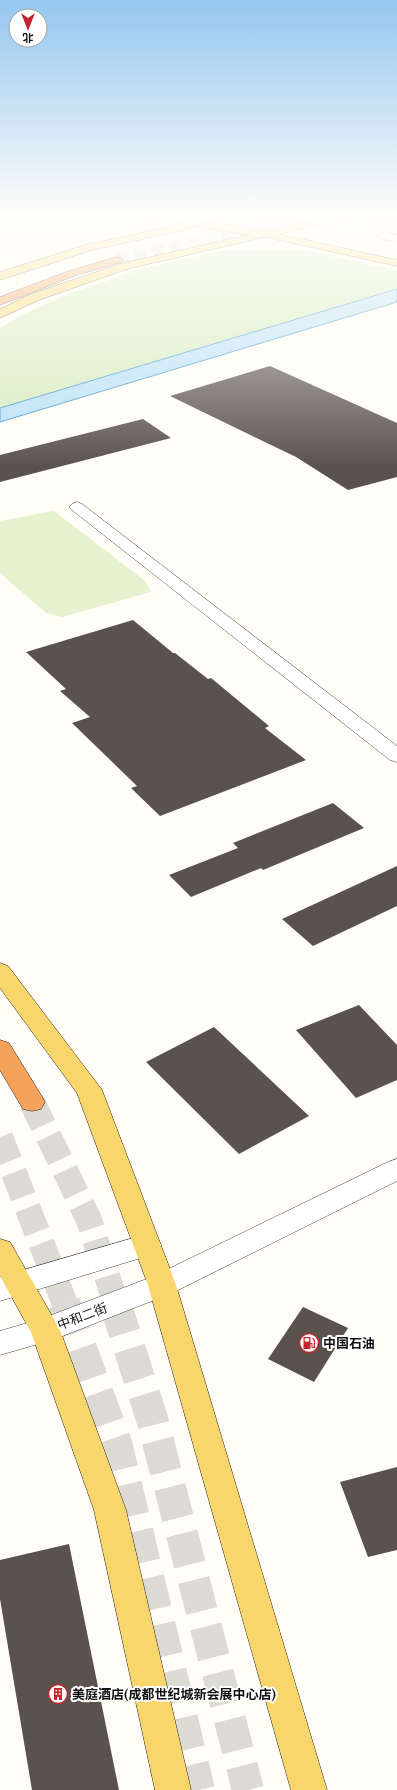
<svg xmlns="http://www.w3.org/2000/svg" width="397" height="1790" font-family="'Libre Baskerville','Noto Sans SC',serif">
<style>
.green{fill:#d5ebbd}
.pitch{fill:#e6f2cf}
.water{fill:#b9e0f7;stroke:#3f96cf}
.building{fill:#5a524d}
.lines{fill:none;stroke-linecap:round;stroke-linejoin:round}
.highway-tunnel-far2{stroke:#dbdad3;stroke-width:12;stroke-dasharray:12 6;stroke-linecap:butt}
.highway-tunnel-far1{stroke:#dbdad3;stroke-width:26;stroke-dasharray:26 12;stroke-linecap:butt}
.highway-tunnel{stroke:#dbdad3;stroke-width:32;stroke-dasharray:32 16;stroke-linecap:butt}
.minor-casing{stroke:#444;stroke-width:1}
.major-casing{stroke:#222;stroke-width:1}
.highway-casing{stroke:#222;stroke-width:1}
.minor{fill:#fff;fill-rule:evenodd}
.major{fill:#f9d66b;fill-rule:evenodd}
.highway{fill:#f5a25d;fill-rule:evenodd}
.labels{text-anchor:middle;stroke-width:4;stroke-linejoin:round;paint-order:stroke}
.near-street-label{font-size:13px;fill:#111;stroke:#fff}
.near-poi-label{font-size:13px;font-weight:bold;fill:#111;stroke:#fff;text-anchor:start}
</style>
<rect width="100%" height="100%" fill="#fffdf5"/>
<path class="green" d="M300,249L397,271V289L0,408V328L26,313L71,293L141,269L225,250Z"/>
<path class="pitch" d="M54,511L145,581L151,592L62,617L46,613L0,573V521Z"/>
<path class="water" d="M397,289V302L0,422V408Z"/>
<path class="building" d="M270,366L397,423V477L348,490L296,457L170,396Z
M143,419L171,438L0,482V455Z
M133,620L173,653H175L208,679L211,678L269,726L265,728L306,760L160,816L131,788L137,786L72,723L90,717L60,691L66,689L26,652Z
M333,803L364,828L263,870L261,868L191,897L169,875L238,848L233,843Z
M397,866V906L313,946L282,919Z
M359,1005L397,1045V1080L356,1098L296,1030Z
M214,1027L309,1116L239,1154L146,1062Z
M303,1307L348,1328L314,1382L268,1359Z
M397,1467V1550L368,1557L340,1482Z
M69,1544L119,1790H32L0,1599V1560Z"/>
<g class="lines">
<path class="highway-tunnel-far2" d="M117,260L303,217"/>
<path class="highway-tunnel-far1" d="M32,1102L89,1220L116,1304
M0,1137L65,1304"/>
<path class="highway-tunnel" d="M64,1303L116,1443L199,1790
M115,1303L153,1422L248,1790"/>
<g class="minor-casing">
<path id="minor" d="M397,217V223L384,227L386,233L397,235V241C387,240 380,240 374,232L375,224L380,221Z
M77,502L82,504L397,746V762L390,760L72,510L69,507L72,504Z
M397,1159V1181L172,1293L55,1339L0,1355V1331L41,1319L152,1277L388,1162Z
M147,1234L157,1237L161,1245L157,1253L0,1301V1277Z"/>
</g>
<g class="major-casing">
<path id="major" d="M153,217H176L265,231L328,217H345L344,219L279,234L397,260V266L265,237L127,269L39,300L0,318V309L31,294L120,264L248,235L194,226L189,229L92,250L0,280V272L85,245L182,224L158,220Z
M0,963L8,966L102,1090L176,1285L327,1790H291L148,1285L77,1093L0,988Z
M0,1239L10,1242L60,1330L126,1510L191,1790H155L94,1510L31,1332L0,1276Z"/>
</g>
<g class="highway-casing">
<path id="highway" d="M117,257L121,258L123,260L121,262L74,276L0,305V297L66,272Z
M0,1040L9,1043L41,1095L45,1102L41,1109L32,1111L23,1109L0,1070Z"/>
</g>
<use href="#minor" class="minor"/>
<use href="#major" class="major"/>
<use href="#highway" class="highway"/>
</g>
<linearGradient id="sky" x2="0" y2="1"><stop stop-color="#95c6ee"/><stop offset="0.46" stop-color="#fffefa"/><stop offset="1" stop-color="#fffefa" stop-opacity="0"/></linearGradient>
<rect width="397" height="467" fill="url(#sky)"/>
<defs>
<g id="fuel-ring" transform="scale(1)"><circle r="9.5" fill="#fff" stroke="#c4262e" stroke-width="1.5"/><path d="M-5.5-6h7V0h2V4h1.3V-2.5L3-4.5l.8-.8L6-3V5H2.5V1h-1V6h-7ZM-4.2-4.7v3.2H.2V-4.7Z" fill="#c4262e"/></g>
<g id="building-ring" transform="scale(1)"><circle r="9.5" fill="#fff" stroke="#c4262e" stroke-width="1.5"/><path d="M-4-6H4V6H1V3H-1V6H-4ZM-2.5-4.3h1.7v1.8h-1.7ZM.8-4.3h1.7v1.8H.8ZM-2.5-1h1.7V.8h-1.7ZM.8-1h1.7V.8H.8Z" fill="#c4262e"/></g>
</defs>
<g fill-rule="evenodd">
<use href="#fuel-ring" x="309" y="1343"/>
<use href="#building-ring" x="58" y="1694"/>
</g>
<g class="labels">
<g class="near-street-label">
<text transform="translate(82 1316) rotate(-21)" y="5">中和二街</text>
</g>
<g class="near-poi-label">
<text x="323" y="1348">中国石油</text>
<text x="72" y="1699">美庭酒店(成都世纪城新会展中心店)</text>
</g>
</g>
<g transform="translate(28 28) rotate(180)"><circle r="19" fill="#ffffff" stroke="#a0a0a0"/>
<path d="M0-3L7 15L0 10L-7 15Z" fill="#c4262e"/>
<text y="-6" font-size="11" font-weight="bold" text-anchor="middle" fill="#111111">北</text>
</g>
</svg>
